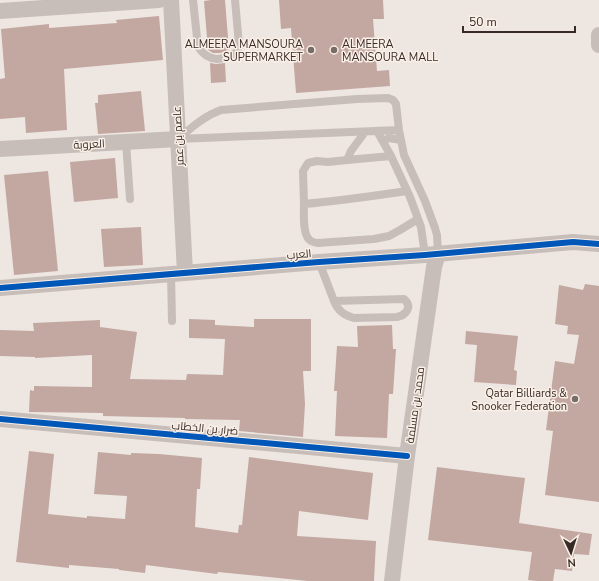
<svg xmlns="http://www.w3.org/2000/svg" width="599" height="581" font-family="'Nunito Sans',Cairo,sans-serif">
<style>
.building{fill:#c3a7a1}
.lines{fill:none;stroke-linecap:round;stroke-linejoin:round}
.service{stroke:#c7beba;stroke-width:8}
.minor{stroke:#c7beba;stroke-width:16}
.cycleway-casing{stroke:#fbf0e7;stroke-width:8}
.cycleway{stroke:#0057b8;stroke-width:6}
.poi-dot{fill:#786c68;stroke:#fbf0e7;stroke-width:1.5}
.labels{text-anchor:middle;stroke-width:3;stroke-linejoin:round;paint-order:stroke}
.poi-label{font-size:11px;fill:#382b27;stroke:#fbf0e7;text-anchor:end}
.street-label{font-size:11px;fill:#382b27;stroke:#fbf0e7}
</style>
<rect width="100%" height="100%" fill="#eee6e1"/>
<path class="building" d="M211,0H225L229,50L220,53H213L208,50L204,1Z
M279,0H383L384,19H373L377,71L389,70L390,86L296,93L291,28L281,29Z
M159,16L163,60L64,69L67,130L26,133L25,117L0,119V79L5,78L1,29L49,24V28L117,23L116,20Z
M210,63L216,64L225,63L226,82L211,83Z
M141,91L145,131L98,134L95,103H98V95Z
M115,158L118,198L74,202L70,162Z
M48,171L58,271L14,275L4,175Z
M141,227L143,265L104,267L101,229Z
M585,284L599,286V502L545,495L553,431L546,430L555,361L574,364L579,335L567,334L568,326L555,324L559,285L583,290Z
M189,319L215,320V325L254,327V319H311V371H303L305,404L303,437L239,431L240,420L185,419V418L103,416V413L29,412L30,390L34,391V386L92,387V355L35,358V357L0,356V330L34,331L33,323L100,320V327L137,332L130,379L186,380L187,374L223,375L225,339L189,338Z
M392,325L393,349H396L393,394H389L387,438L335,436L337,391H334L337,346L358,347L357,326Z
M466,331L518,336L514,370L517,371L516,385L474,382L477,345L465,344Z
M29,451L54,454L48,514L87,518V516L125,519L127,496L94,494L98,452L131,455V453L159,454L202,458L200,489H197L195,527L238,533L239,525H242L249,457L373,473L368,520L299,511L297,536L376,541L374,581H308L218,572L217,574L146,565L145,573L119,570V569L69,565V568L16,562Z
M437,467L525,478L519,523L592,534L589,555L574,554L572,571L555,569L553,581H537L528,580L532,552L428,540Z"/>
<g class="lines">
<path class="service" d="M193,0L198,47C209,63 222,61 237,52L239,45L235,0
M377,131L391,156L410,197L421,227L425,255
M365,132L351,151L347,160L328,162L317,161L308,163L303,171L304,204C339,201 373,196 407,191
M178,139C192,127 204,116 221,110L357,99L388,98L393,100L396,104L399,130L404,155L425,201L435,228L437,235L438,254
M178,139L399,130
M383,141L389,138L401,140
M126,142L130,199
M347,160L391,156
M304,204C304,214 302,236 311,241C313,242 316,243 318,243L374,239L389,236L400,230L418,219
M319,262L334,301C338,311 344,315 354,318L397,317C406,315 413,307 404,299L334,301
M171,274L172,321"/>
<path class="minor" d="M171,0L185,273
M0,11L159,0
M599,35V45
M0,149L178,139
M0,288L319,262L425,255L573,242L599,244
M0,419L407,456
M392,581L407,456L434,267L438,254"/>
<g class="cycleway-casing">
<path id="cycleway" d="M0,288L319,262L425,255L573,242L599,244
M0,419L407,456"/>
</g>
<use href="#cycleway" class="cycleway"/>
</g>
<g class="poi-dot">
<circle cx="311" cy="50" r="4"/>
<circle cx="334" cy="50" r="4"/>
<circle cx="575" cy="399" r="4"/>
</g>
<g class="labels">
<g class="poi-label">
<text x="303" y="48">ALMEERA MANSOURA<tspan x="303" dy="13">SUPERMARKET</tspan></text>
<text x="342" y="48" text-anchor="start">ALMEERA<tspan x="342" dy="13">MANSOURA MALL</tspan></text>
<text x="567" y="397">Qatar Billiards &amp;<tspan x="567" dy="13">Snooker Federation</tspan></text>
</g>
<g class="street-label">
<text transform="translate(178 136) rotate(-93)" y="4">عاصم بن عمر</text>
<text transform="translate(89 144) rotate(-3)" y="4">العروبة</text>
<text transform="translate(299 254) rotate(-5)" y="4">العرب</text>
<text transform="translate(415 405) rotate(-82)" y="4">محمد بن مسلمة</text>
<text transform="translate(205 428) rotate(5)" y="4">ضرار بن الخطاب</text>
</g>
</g>
<g transform="translate(571 553) rotate(176)" stroke="#fbf0e7" stroke-width="3" paint-order="stroke">
<path d="M0-3L7 15L0 10L-7 15Z" fill="#382b27"/>
<text y="-6" font-size="11" font-weight="bold" text-anchor="middle" fill="#382b27">N</text>
</g>
<path d="M463 26v6h112v-6" fill="none" stroke="#382b27" stroke-width="2"/>
<text x="469" y="26" font-size="12" fill="#382b27" stroke="#fbf0e7" stroke-width="3" paint-order="stroke">50 m</text>
</svg>
